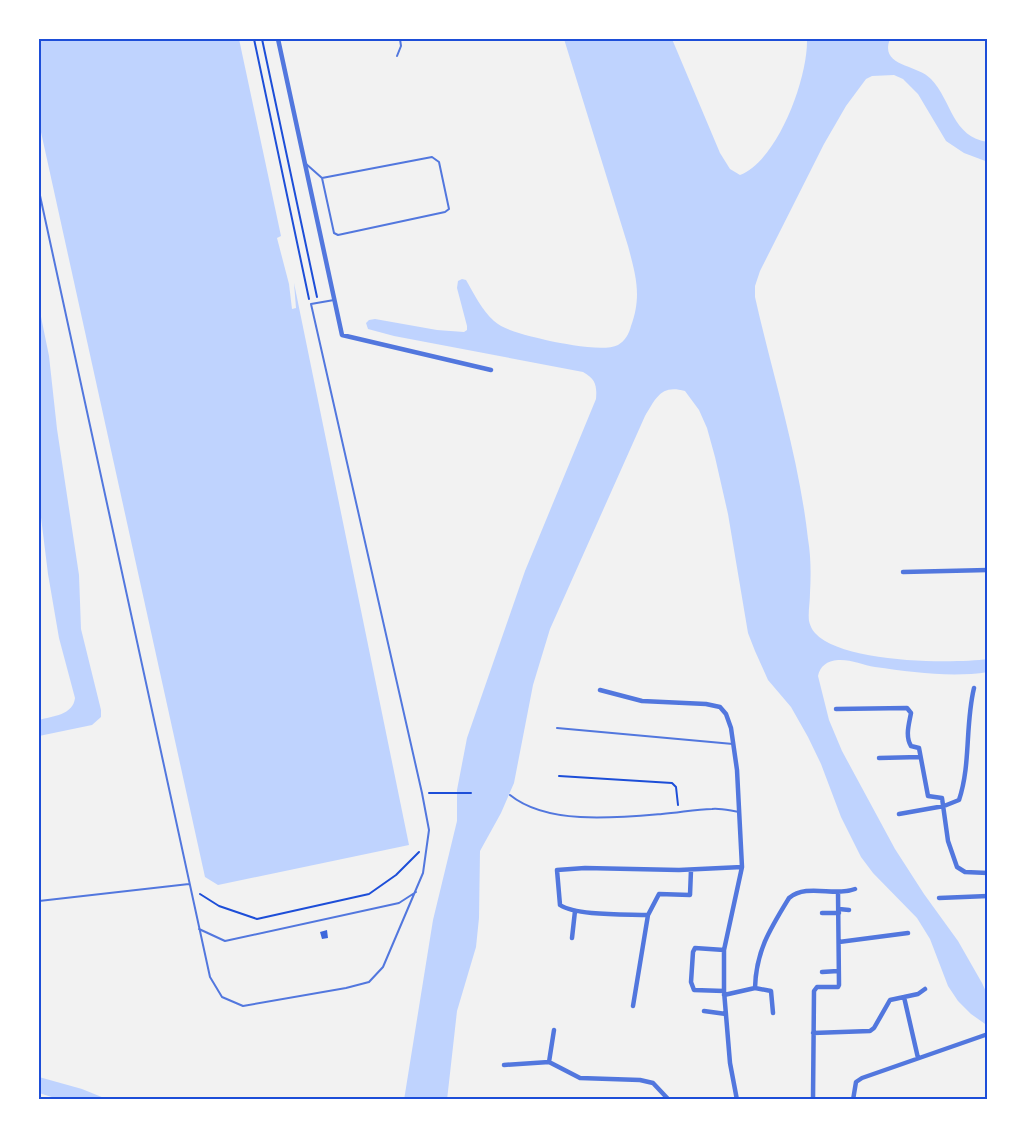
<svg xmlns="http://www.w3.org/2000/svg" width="1027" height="1139" font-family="'Noto Sans',sans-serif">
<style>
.water{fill:#bfd3fe}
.building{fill:#3d67dc}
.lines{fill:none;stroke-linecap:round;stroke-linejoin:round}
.path{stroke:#1d4ed8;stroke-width:2}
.service{stroke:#5277de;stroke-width:2}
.minor{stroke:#5277de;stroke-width:4.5}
.neatline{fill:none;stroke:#1d4ed8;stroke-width:2}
</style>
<rect width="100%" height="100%" fill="#f2f2f2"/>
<path class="water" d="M39,39H239L281,236L277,238L289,284L292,309L296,308L294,283L409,845L218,885L205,877L39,123Z
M564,39H672L720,153L730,169L740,175C778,160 808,78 807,39H890C879,67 917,64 931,79C952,101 952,137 988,142V162L964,153L946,141L918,94L903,79L894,75L872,76L866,79L846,106L824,144L760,271L755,286V297C773,377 799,457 808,539C811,557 811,575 810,593C810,602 808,612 809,621C810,625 812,630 815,633C842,663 950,664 988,659V672C951,678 912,672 875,667C863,665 850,659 838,660C827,661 820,666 818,676L829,720L842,751L895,849L924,894L958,941L982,983L988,996V1026L971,1014L958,1001L948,986L930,939L917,918L873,873L861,857L841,817L821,764L808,737L791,707L768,680L755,651L748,633L728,514L715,457L707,428L699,410L685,391C661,384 656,398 645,416L550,629L533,685L514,783L501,813L480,851L479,918L476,947L457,1011L447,1100H404L433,920L457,821V790L467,738L525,571L596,399C597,386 596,379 583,372L394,336L368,329L366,323L369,320L375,319L437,330L464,332L467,330V326L457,288L458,281L462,279L466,280C474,294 482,310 494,321C506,332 535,337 550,341C566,344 604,352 618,345C625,341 629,334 631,326C642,296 636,276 628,246Z
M39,307L49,356L57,429L79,575L81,629L101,710V717L92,725L39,736V720C53,716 73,715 75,698L59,638L48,574L39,501Z
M39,1077L82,1089L109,1100H61L39,1093Z"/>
<path class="building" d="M327,930L328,938L322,939L320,932Z"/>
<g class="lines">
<path class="path" d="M254,39L309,299
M262,39L317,297
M559,776L672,783L676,787L678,805
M429,793H471
M200,894L219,906L257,919L369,894L396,875L419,852"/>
<path class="service" d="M397,56L401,46L400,39
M305,163L322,178L334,233L338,235L445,212L449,209L439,162L432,157L322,178
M39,191L210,977L222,997L243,1006L346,988L369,982L383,967L423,873L429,830L422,793L311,304L334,300
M557,728L733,744
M510,795C547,825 616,818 662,814C679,813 695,809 712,809C721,808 731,811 740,812
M39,901L189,884
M199,929L225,941L399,903L416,892"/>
<path class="minor" d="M278,39L342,335L491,370
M903,572L988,570
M600,690L642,701L706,704L720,707L726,714L731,728L737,770L742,867L724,950V991L730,1063L737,1100
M836,709L907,708L911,713C909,724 905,736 911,746L919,748L928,796L942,798L948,841L957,867L965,872L988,873
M879,758L920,757
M899,814L944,806L959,800C971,764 965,725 974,688
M939,898L988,896
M839,909L849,910
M822,913H839
M648,915C627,914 576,916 560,905L557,870L585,868L679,870L742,867
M572,938L575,911
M839,942L908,933
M822,972L838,971
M755,988L771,991L773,1013
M724,991L694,990L691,982L693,952L695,948L724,950
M724,995L755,988C756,951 770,929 789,898C807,883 834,897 855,889
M904,997L918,1058
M633,1006L648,915L659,894L690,895L691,870
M704,1011L726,1014
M813,1033L870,1031L874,1028L890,1000L918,994L925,989
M549,1062L580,1078L640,1080L653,1083L669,1100
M549,1062L554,1030
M504,1065L549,1062
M813,1100L814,991L817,987H838L839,985L838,892
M853,1100L856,1082L862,1078L988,1034"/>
</g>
<rect width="1027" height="1139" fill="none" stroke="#ffffff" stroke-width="81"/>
<rect x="40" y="40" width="946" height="1058" class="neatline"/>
</svg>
